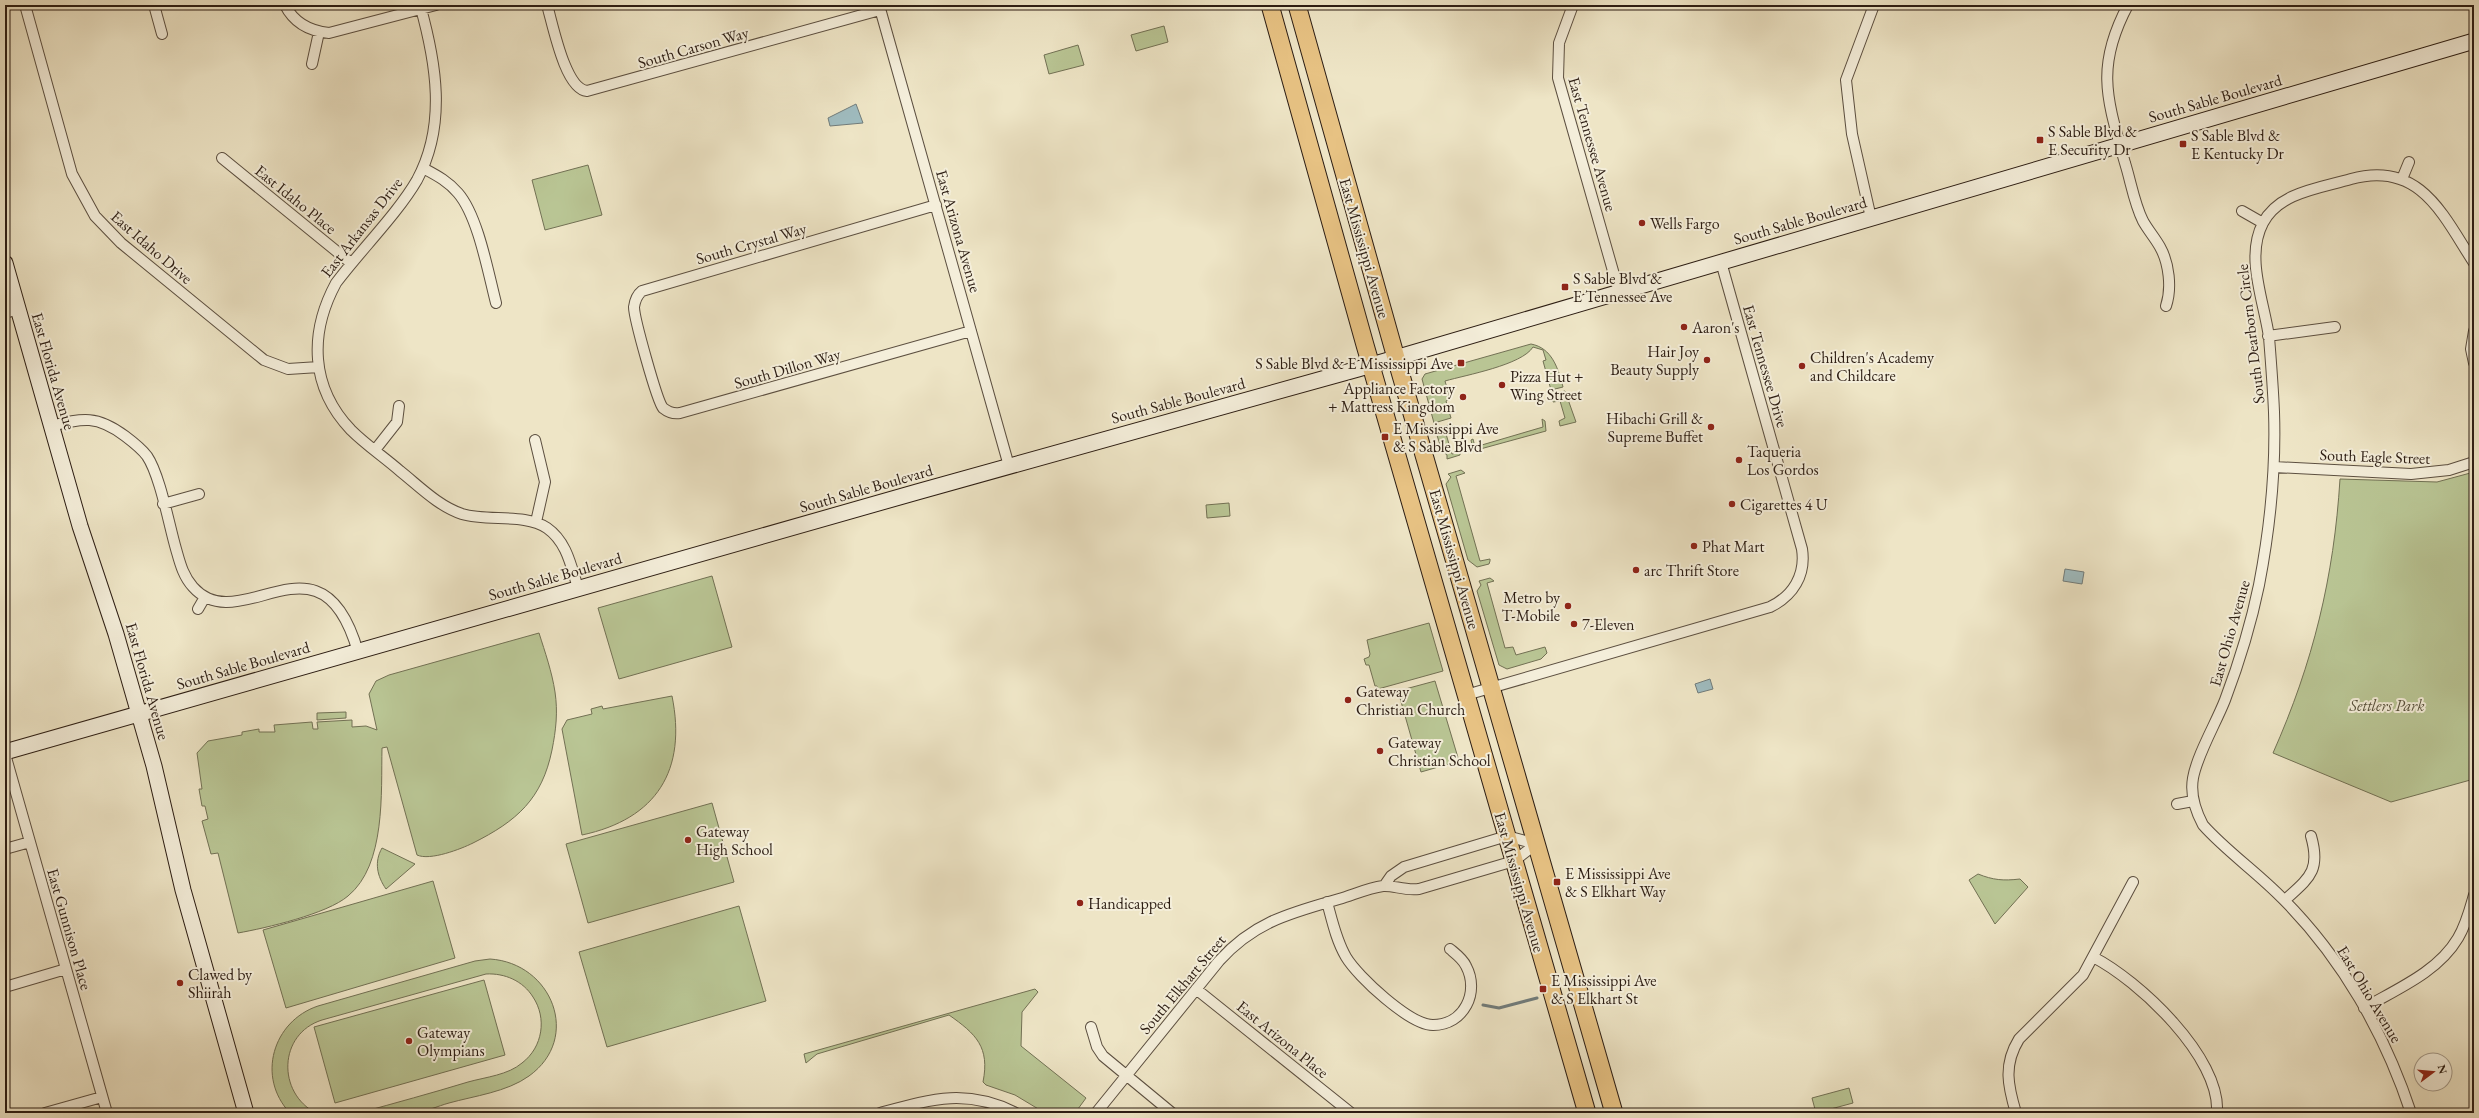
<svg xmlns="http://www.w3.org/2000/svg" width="2479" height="1118" font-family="'EB Garamond',serif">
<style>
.green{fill:#b9c594;stroke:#727154}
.water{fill:#9fbcc0;stroke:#717c7b}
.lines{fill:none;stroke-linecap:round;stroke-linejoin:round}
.stream{stroke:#717c7b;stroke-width:3}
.street-casing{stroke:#5c4f40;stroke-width:12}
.secondary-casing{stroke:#2c1d13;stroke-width:17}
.primary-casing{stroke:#2c1d13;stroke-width:19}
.street{stroke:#f4eeda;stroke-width:10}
.secondary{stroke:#f4eeda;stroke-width:15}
.primary{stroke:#e7c283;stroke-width:17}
.poi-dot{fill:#8f2418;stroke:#f4eeda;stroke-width:1.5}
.labels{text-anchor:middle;stroke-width:4;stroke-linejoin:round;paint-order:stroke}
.street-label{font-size:16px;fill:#2c1d13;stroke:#f4eeda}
.poi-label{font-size:16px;fill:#2c1d13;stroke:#f4eeda;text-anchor:start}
.park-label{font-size:16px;font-style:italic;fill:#564f3a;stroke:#f4eeda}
</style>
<rect width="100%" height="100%" fill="#eee5c6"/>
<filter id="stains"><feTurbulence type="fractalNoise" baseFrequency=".005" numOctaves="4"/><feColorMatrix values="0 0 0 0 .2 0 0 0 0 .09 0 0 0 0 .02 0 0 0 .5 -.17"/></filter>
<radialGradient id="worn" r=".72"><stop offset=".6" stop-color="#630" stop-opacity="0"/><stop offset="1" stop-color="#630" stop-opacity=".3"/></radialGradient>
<path class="green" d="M1164,26L1168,42L1136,51L1131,35Z
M1078,45L1084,65L1049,74L1044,55Z
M588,165L602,215L545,230L532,180Z
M1531,344C1552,348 1558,368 1563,387L1551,390L1543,361L1546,360L1543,350L1533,347C1522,365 1466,375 1445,381L1450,399L1446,401L1451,418L1434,423L1422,379L1425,374Z
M1565,391L1576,422L1560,426L1559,421L1565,418L1560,401L1553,402L1552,400L1555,399L1553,394Z
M1542,419L1545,421L1546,431L1473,451L1471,440L1473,439L1475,447L1543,427Z
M1452,424L1454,430L1446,434L1452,454L1460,452V455L1447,459V455L1442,451L1435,429Z
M1461,470L1465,473L1456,476L1480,561L1490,559V561L1489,564L1477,567L1468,560L1446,484L1451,477L1448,474Z
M2474,472V779L2391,802L2273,753C2313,663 2334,577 2340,479L2437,482Z
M1229,503L1230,516L1207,518L1206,505Z
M712,576L732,647L619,679L598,608Z
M1490,578L1494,581L1487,583L1505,648L1513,647L1516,655L1545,647L1547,653L1541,659L1507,669L1499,665L1477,591L1481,585L1479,581Z
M1429,623L1443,671L1378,689L1377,686H1375L1369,665H1366L1364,659L1369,657L1370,654L1367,640Z
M539,633C545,652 552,672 555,692C558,712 556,730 552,750C542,799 517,821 473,843C461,849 430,861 417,855L387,747L382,748C381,792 386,865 348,896C327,914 266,928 238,933L218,853L211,854L202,821L208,819L205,806H202L199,789H202L197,753L208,741L242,735V732L259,729V732H275L274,725L312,722L313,729H318L317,722L352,720V727L366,726L377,730L369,694L376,681L389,675Z
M1435,681L1459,761L1421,772L1398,691Z
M672,696C687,770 657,819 582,835L562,729L567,720L592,714L591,709L602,706L603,709Z
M346,712V718L317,720V713Z
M712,803L734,882L588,923L566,844Z
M382,848L415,864L386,889C377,876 374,862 382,848Z
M1978,874C1993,880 2003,881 2020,879L2028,887L1995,924L1969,880Z
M433,881L455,958L286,1008L263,930Z
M739,906L766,1001L607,1047L579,952Z
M490,959C552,963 582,1038 529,1076C507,1092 474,1096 449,1103C438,1106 425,1112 414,1113C396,1115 377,1113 359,1113C395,1103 432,1093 468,1082C486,1077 508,1075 522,1063C543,1047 547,1018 533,997C523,981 505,973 486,974L322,1020C278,1034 277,1093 316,1113H290C256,1077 273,1021 318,1006L475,961Z
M484,980L505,1055L335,1103L314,1027Z
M1035,989L1038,992L1022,1012L1021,1046L1086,1098L1075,1113H1045L1015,1095L986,1085L983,1082C990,1047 976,1034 949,1015L817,1054L806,1063L804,1054Z
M1849,1088L1853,1103L1816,1113L1812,1098Z"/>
<path class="water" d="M856,104L863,123L830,126L828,118Z
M2065,569L2084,572L2082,584L2063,581Z
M1710,679L1713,689L1698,693L1695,684Z"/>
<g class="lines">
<path class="stream" d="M1483,1005L1499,1008L1537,998"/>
<g class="street-casing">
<path id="street" d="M25,5L72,174L95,216L121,243L264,360L288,369L319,367
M154,5L162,34
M285,5C294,23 309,31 329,33L436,5
M420,5C436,62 447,125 417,180C398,213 360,251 336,283C309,333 310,387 351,430C366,445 384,457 400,471C419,486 438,506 462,514C488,522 525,513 547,528C567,542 571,566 578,588
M547,5C553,25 565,89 587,91L880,10
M879,5L1009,466
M1573,5L1559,43L1558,78L1619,292
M2128,5C2095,67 2107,99 2125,163C2131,182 2134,203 2143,221C2148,230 2155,238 2160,247C2169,263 2172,288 2166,306
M312,64L319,32
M222,158L351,263
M423,168C436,175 448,181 458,193C478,216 488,272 496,303
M2402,179L2409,162
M936,205L642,291C637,295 635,300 634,307C634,318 657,401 663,408C668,412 674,414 680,413L971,331
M2242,211L2263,223
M1871,218L1852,134L1846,80L1874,5
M5,313L18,309
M2474,331L2471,349L2474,363
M2268,336L2335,327
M51,426C83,418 97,415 125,436C133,442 141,448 147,456C160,475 169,525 176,549C180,563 183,576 193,587C241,641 321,522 358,652
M535,440L545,482L536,522
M375,450L397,422L399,406
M2274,467L2411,474L2449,470L2474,462
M163,504L199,494
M198,609L205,597
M1466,695L1770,607C1793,596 1806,575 1802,549L1721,262
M5,754L107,1113
M2177,804L2193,801
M5,849L30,842
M1384,886L1391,876L1404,867L1507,836L1536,844
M2285,900C2309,878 2321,871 2311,836
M1327,902C1332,920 1336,940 1346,957C1358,977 1410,1025 1433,1025C1464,1025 1480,992 1466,966C1463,959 1456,954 1450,949
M2093,957C2138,980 2221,1057 2217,1113
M5,987L66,969
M1196,989L1351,1113
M2364,1008C2397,989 2438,972 2458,938C2466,925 2470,909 2474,895
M1091,1027L1097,1047L1103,1056L1172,1113
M45,1113L102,1097
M880,1113C931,1099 966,1088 1016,1113
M1096,1113L1219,961C1254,922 1290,913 1339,899C1353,895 1368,888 1383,886C1393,885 1405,891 1419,889L1514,861L1536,844
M2016,1113C2008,1086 2003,1065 2019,1039L2083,975L2133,882
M2411,1113C2385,1034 2342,958 2283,899C2258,873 2226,851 2203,825C2195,810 2190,795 2193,778C2197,755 2216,723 2225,700C2239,663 2251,624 2259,585C2270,528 2276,470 2274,412C2273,387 2271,362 2269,337C2264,301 2245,257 2263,223C2279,192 2321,188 2351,179C2420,160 2443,215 2474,263
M2473,1113L2474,1112"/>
</g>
<g class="secondary-casing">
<path id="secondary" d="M5,263L80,526L116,634L154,766L183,890L246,1113
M5,752L917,492L1358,369L2474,41"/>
</g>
<g class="primary-casing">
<path id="primary" d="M1270,5L1365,345L1587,1113
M1297,5L1396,358L1614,1113"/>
</g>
<use href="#street" class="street"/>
<use href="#secondary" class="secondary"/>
<use href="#primary" class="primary"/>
</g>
<g class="poi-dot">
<rect x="2036" y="136" width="8" height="8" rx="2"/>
<rect x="2179" y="140" width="8" height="8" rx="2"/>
<circle cx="1642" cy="223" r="4"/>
<rect x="1561" y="283" width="8" height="8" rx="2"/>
<circle cx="1684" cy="327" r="4"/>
<circle cx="1707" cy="360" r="4"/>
<rect x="1457" y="359" width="8" height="8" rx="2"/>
<circle cx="1802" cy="366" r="4"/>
<circle cx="1502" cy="385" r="4"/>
<circle cx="1463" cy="397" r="4"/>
<circle cx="1711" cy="427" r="4"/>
<rect x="1381" y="433" width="8" height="8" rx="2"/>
<circle cx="1739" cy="460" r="4"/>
<circle cx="1732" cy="504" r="4"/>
<circle cx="1694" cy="546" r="4"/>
<circle cx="1636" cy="570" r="4"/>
<circle cx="1568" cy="606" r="4"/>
<circle cx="1574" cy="624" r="4"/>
<circle cx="1348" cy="700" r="4"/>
<circle cx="1380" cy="751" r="4"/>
<circle cx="688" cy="840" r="4"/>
<rect x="1553" y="878" width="8" height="8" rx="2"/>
<circle cx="1080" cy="903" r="4"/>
<circle cx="180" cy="983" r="4"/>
<rect x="1539" y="985" width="8" height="8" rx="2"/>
<circle cx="409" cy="1041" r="4"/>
</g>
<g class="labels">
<g class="street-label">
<text transform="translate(693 47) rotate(-16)" y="6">South Carson Way</text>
<text transform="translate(2215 98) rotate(-16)" y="6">South Sable Boulevard</text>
<text transform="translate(1593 144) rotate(74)" y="6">East Tennessee Avenue</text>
<text transform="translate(296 199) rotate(39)" y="6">East Idaho Place</text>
<text transform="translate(1800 220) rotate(-16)" y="6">South Sable Boulevard</text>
<text transform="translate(361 227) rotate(-52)" y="6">East Arkansas Drive</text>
<text transform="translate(959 231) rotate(74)" y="6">East Arizona Avenue</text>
<text transform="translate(751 243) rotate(-16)" y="6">South Crystal Way</text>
<text transform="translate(152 247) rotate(41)" y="6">East Idaho Drive</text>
<text transform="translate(1365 248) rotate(74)" y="6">East Mississippi Avenue</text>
<text transform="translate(2250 334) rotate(-97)" y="6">South Dearborn Circle</text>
<text transform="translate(1766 366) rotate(74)" y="6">East Tennessee Drive</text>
<text transform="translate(787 368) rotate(-16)" y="6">South Dillon Way</text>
<text transform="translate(54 371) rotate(74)" y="6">East Florida Avenue</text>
<text transform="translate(1178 400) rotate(-15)" y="6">South Sable Boulevard</text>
<text transform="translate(2375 456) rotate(2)" y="6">South Eagle Street</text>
<text transform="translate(866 488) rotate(-16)" y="6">South Sable Boulevard</text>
<text transform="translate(1455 559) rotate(74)" y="6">East Mississippi Avenue</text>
<text transform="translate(555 576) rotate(-16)" y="6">South Sable Boulevard</text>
<text transform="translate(2229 633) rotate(-74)" y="6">East Ohio Avenue</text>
<text transform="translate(243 665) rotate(-16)" y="6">South Sable Boulevard</text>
<text transform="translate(148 681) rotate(74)" y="6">East Florida Avenue</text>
<text transform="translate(1520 882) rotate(74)" y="6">East Mississippi Avenue</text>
<text transform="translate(70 929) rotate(74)" y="6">East Gunnison Place</text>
<text transform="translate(1182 984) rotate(-50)" y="6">South Elkhart Street</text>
<text transform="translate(2370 994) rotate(59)" y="6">East Ohio Avenue</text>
<text transform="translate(1283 1039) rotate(39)" y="6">East Arizona Place</text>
</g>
<g class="poi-label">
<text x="2048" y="137">S Sable Blvd &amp;<tspan x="2048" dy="18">E Security Dr</tspan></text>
<text x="2191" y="141">S Sable Blvd &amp;<tspan x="2191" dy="18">E Kentucky Dr</tspan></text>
<text x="1650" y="229">Wells Fargo</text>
<text x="1573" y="284">S Sable Blvd &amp;<tspan x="1573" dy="18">E Tennessee Ave</tspan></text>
<text x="1692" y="333">Aaron's</text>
<text x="1699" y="357" text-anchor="end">Hair Joy<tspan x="1699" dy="18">Beauty Supply</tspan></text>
<text x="1810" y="363">Children's Academy<tspan x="1810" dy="18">and Childcare</tspan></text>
<text x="1453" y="369" text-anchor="end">S Sable Blvd &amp; E Mississippi Ave</text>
<text x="1510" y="382">Pizza Hut +<tspan x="1510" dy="18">Wing Street</tspan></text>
<text x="1455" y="394" text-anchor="end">Appliance Factory<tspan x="1455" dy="18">+ Mattress Kingdom</tspan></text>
<text x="1703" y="424" text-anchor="end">Hibachi Grill &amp;<tspan x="1703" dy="18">Supreme Buffet</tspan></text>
<text x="1393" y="434">E Mississippi Ave<tspan x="1393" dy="18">&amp; S Sable Blvd</tspan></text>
<text x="1747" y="457">Taqueria<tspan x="1747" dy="18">Los Gordos</tspan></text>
<text x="1740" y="510">Cigarettes 4 U</text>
<text x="1702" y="552">Phat Mart</text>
<text x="1644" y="576">arc Thrift Store</text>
<text x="1560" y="603" text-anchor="end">Metro by<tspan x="1560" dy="18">T-Mobile</tspan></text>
<text x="1582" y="630">7-Eleven</text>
<text x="1356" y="697">Gateway<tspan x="1356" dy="18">Christian Church</tspan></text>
<text x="1388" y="748">Gateway<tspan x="1388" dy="18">Christian School</tspan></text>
<text x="696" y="837">Gateway<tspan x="696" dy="18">High School</tspan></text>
<text x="1565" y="879">E Mississippi Ave<tspan x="1565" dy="18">&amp; S Elkhart Way</tspan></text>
<text x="1088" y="909">Handicapped</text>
<text x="188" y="980">Clawed by<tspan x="188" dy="18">Shiirah</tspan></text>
<text x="1551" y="986">E Mississippi Ave<tspan x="1551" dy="18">&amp; S Elkhart St</tspan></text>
<text x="417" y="1038">Gateway<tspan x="417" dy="18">Olympians</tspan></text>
</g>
<g class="park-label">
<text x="2387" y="711">Settlers Park</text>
</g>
</g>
<rect width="2479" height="1118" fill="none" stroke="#eee5c6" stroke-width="20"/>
<rect x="6" y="6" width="2467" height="1106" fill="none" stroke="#2c1d13" stroke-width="2"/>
<rect x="10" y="10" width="2459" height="1098" fill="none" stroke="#2c1d13"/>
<g transform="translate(2433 1072) rotate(74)"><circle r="19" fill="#f4eeda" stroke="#a49a8a"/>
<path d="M0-3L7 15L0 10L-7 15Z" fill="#8f2418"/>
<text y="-6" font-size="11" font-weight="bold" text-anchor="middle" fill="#2c1d13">N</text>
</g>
<rect width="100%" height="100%" filter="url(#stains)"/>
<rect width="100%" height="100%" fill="url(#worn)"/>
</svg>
